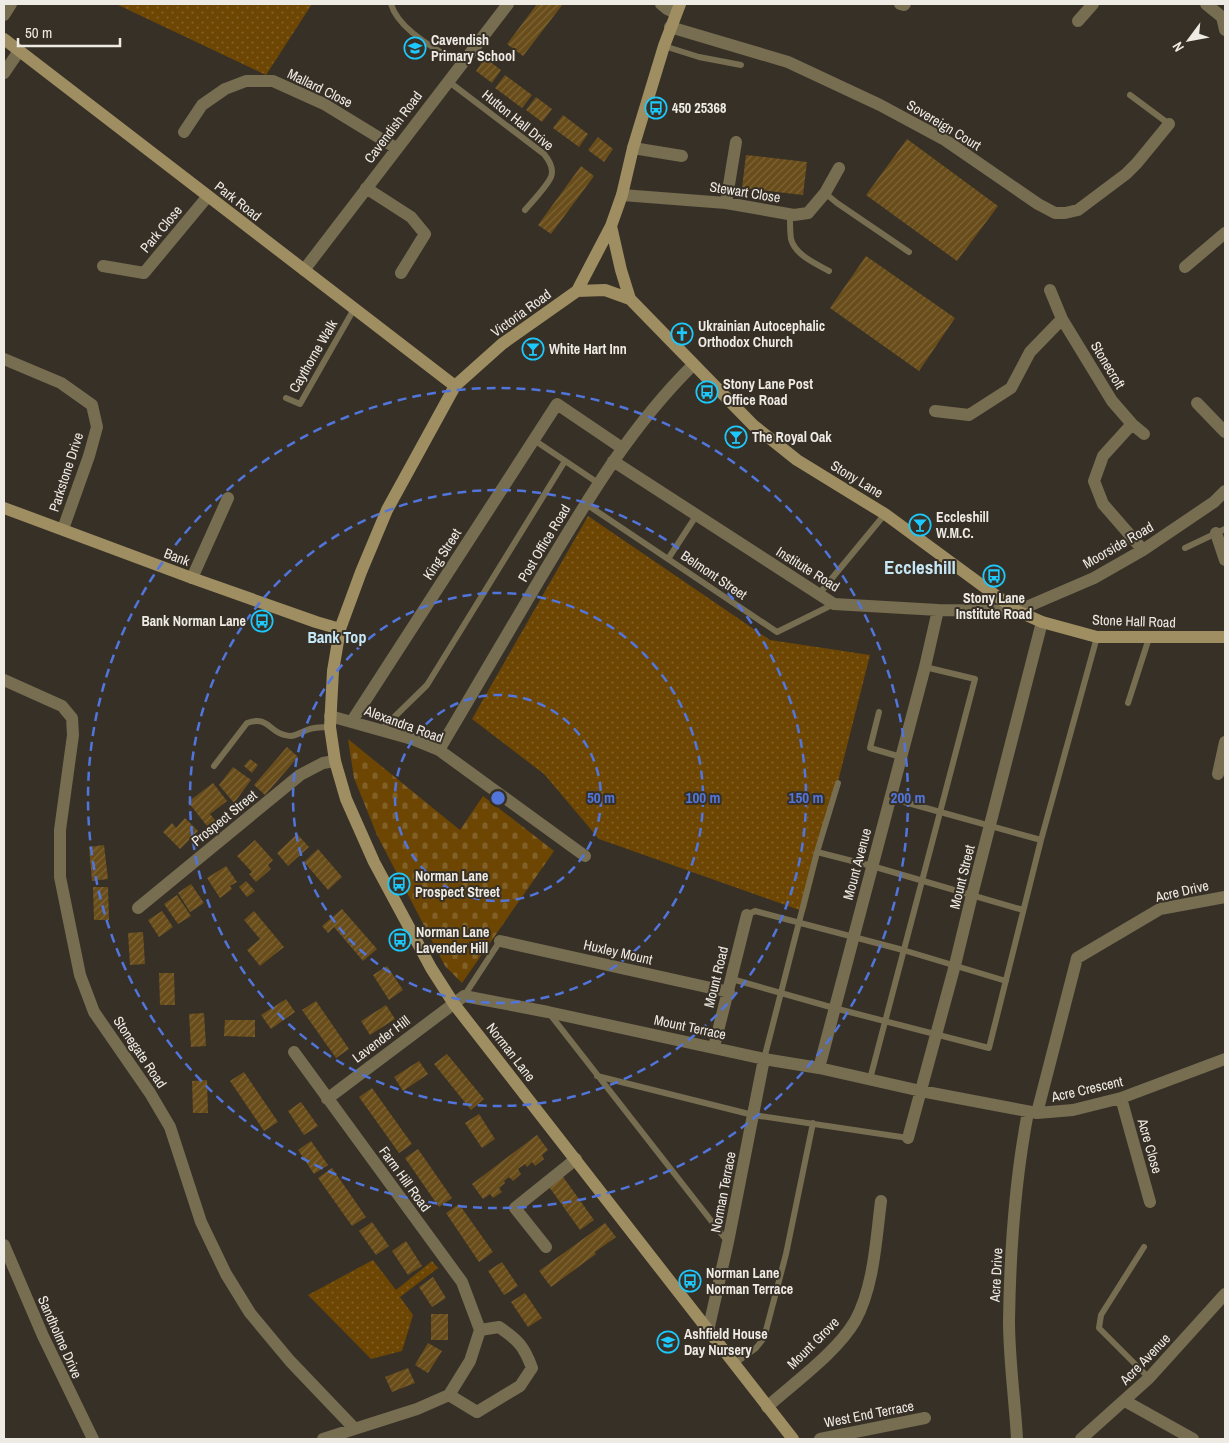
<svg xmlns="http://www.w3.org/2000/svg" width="1229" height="1443" font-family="'Archivo Narrow',sans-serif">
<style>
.grass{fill:url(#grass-dots)}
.cemetery{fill:url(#cemetery-stones)}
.building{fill:url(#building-hatch)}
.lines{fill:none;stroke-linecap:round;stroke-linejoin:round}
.lane{stroke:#776d51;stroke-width:6}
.street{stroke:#776d51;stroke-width:12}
.secondary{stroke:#9e8e61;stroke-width:12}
.ring{fill:none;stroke:#5175db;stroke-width:2.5;stroke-dasharray:9 6}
.labels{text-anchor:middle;stroke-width:4;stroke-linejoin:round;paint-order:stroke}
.poi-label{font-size:14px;font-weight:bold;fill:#eeeae4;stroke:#373027;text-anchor:start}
.street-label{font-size:14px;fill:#eeeae4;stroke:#373027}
.quarter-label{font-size:16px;font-weight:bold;fill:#c6e8f6;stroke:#373027}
.district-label{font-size:19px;font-weight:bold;fill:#c6e8f6;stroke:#373027}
.centre{fill:#5175db;stroke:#373027;stroke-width:2.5}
.ring-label{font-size:15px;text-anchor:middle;font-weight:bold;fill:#5175db;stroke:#373027;stroke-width:4;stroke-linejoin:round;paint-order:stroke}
</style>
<defs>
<pattern id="grass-dots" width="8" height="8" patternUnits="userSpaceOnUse" patternTransform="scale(1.25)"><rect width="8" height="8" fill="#6d4603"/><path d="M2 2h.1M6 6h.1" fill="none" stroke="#826128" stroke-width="1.8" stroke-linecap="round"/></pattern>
<pattern id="cemetery-stones" width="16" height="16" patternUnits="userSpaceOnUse" patternTransform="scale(1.25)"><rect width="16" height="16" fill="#6d4603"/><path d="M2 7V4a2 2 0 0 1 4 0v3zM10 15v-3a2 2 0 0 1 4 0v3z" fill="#826128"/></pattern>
<pattern id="building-hatch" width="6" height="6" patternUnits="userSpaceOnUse" patternTransform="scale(1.25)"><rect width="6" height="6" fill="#684c19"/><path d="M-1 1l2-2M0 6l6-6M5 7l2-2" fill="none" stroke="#7e663a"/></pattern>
</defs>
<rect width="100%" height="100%" fill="#373027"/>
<path class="grass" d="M116,4H312L266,75Z
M588,516L770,640L870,655L805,912L599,839L544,774L472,719Z
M373,1260L396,1290L432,1261L438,1268L400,1297L413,1315L402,1351L371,1359L308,1295Z"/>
<path class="cemetery" d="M348,739L460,830L483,796L554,851L462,983L445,966L377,835L354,778Z"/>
<path class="building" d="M537,4H563L523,56L507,44Z
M485,58L501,70L492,83L476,71Z
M505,75L532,95L522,108L495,88Z
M536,97L552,109L542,122L526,110Z
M563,115L588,134L579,147L553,128Z
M598,137L613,149L604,162L588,150Z
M907,139L998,206L957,261L866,195Z
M746,155L807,162L803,195L742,188Z
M581,166L594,176L551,234L538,225Z
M866,256L955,318L919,371L830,308Z
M287,747L298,757L265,795L254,785Z
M250,759L258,765L252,773L244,766Z
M233,767L251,780L234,803L219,785Z
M213,783L227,801L210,814L215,820L207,826L188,802Z
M185,818L198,831L180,849L163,832L172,823L176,828Z
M297,834L309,847L288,866L277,853Z
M255,840L273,860L268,865L271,869L256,882L249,874L252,872L237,856Z
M104,845L108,879L92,881L89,847Z
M318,849L342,877L328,890L304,862Z
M226,866L237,882L230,886L232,889L220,898L207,878Z
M246,881L255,891L247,897L239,887Z
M191,884L204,903L190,912L178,893Z
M93,887H108L109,920H94Z
M177,895L191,916L178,924L164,904Z
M342,909L377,949L363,961L334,927L328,933L322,926Z
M162,911L173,927L159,937L148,920Z
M254,911L284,947L260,966L247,950L260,939L244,920Z
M143,932L145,964L130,965L128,933Z
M387,966L403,990L389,1000L373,975Z
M159,973H174L175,1005H160Z
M286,999L295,1012L271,1029L261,1015Z
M316,1001L349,1049L336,1058L302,1010Z
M386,1005L395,1019L370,1035L361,1021Z
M204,1013L206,1046L191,1047L189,1014Z
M225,1020H255V1037L224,1036Z
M447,1054L484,1099L471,1110L434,1064Z
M419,1061L428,1074L403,1091L394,1077Z
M244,1072L278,1122L264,1131L230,1081Z
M207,1080L208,1113H193L192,1081Z
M372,1088L412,1144L399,1153L359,1097Z
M301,1102L318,1126L304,1135L288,1111Z
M479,1114L495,1139L482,1148L465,1123Z
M537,1135L548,1150L542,1155L544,1159L535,1166L532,1162L527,1167L525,1164L518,1169L521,1174L513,1181L509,1177L504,1181L505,1183L499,1188L502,1192L493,1198L490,1194L483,1199L472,1184Z
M311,1141L328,1165L314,1174L298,1150Z
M418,1149L452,1198L439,1207L405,1158Z
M332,1168L366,1217L352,1226L318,1178Z
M561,1174L594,1220L580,1230L547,1184Z
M459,1204L493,1252L479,1262L446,1213Z
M372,1222L389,1246L376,1255L359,1231Z
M605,1223L616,1237L595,1252L596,1254L551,1287L539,1271Z
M406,1241L422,1266L408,1275L392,1251Z
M502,1262L518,1286L504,1295L488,1271Z
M433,1277L446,1298L432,1307L419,1287Z
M525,1293L542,1318L528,1327L511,1302Z
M431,1314H448V1340H431Z
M428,1343L442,1351L428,1373L415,1365Z
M408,1368L415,1383L392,1392L385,1377Z"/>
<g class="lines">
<path class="lane" d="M391,4C398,29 439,52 461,63
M664,46L699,57L741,65
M448,81L544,154C549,160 554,169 551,177C547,186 532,202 525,210
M1130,95L1169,124
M825,193L837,203L909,252
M794,215L790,219C790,225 790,232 791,239C795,255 816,264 829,271
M286,398L300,404L354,309
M534,440L598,483
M586,504L777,632L834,604
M1185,548L1225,529
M668,559L696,516
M819,594L885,514
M1128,703L1149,638
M879,712L870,748L901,757
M381,730L427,685L565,461
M214,766L247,723C268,715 269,732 285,735C294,738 299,733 307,730C314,727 323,727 330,727
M890,798L1041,840
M817,852L872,866L1023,910
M747,915L755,911L903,950L1006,981
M732,979L834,1008L989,1048L1041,840L1097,637
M464,996L500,941
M549,1013L727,1241
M764,1059L817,852L838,783
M597,1076L753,1115L908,1138
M870,1079L975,679L925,667
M1144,1247L1101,1315L1099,1328L1149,1378
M734,1364L756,1348L764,1338L786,1254L813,1123"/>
<path class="street" d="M661,4L667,9L676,13
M900,4L904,5L905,4
M1206,4L1222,17L1225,30
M4,15L11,4
M1078,21L1093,4
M670,27L788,62L880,105L945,140L1038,204L1055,213H1065L1078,210L1126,174L1137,163L1169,124
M4,73L19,51
M184,132L202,105L225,89L246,81H273L324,104L396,148
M633,148L682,156
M366,188L411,217L425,234L401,273
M622,195L726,203L794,215L808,213L825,193L839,168
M726,203L736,142
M103,266L144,273L208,196
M1185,267L1225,233
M304,270L508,4
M1050,290L1062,319L1112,401L1132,424L1144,434
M4,359L61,383L92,405L97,427L89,456L63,529
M1197,403L1225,432
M935,411L969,415L1011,388L1030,352L1062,319
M1132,424L1103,456L1094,481L1103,504L1143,550
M613,461L834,604L938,610L1017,611L1094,578L1143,550L1214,502L1225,491
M1216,533L1225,560
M192,578L228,498
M4,680L62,706L72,718L73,735L60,830V877L80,975L94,1012L150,1093L170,1127L201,1222L226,1274L250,1313L290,1361L354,1428
M330,716L412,739L439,750L585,856
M352,721L557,404L622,448
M439,750C473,693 507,635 541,577C586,502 630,427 693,365
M1218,774L1225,742
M138,908L300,775L323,763L335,761
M500,941L729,992
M714,1047L747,915
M294,1052L462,1282L480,1330L470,1361L449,1395L417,1409L323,1439
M819,1068L925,667L938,610
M1121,1098L1150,1202
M327,1099L464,996L548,1012L764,1059L819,1068L921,1091L1037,1113L1073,1110L1121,1098L1225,1059
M1037,1113L1077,958L1160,909L1225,897
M908,1138L955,965L972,895L1042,622
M4,1245L43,1336L93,1439
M546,1247L515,1208L576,1159
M708,1331L728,1242L764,1059
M449,1395L477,1412L520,1386L532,1368C524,1346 518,1340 499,1327L480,1330
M1125,1401L1193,1439
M767,1407C795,1382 837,1352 855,1321C874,1287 876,1239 881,1201
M820,1439L925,1418
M1017,1439C1015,1401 1009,1359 1009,1321C1010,1252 1015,1180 1028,1112
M1081,1439L1149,1378L1225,1294"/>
<path class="secondary" d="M680,4L664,46L633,148L622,195L611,226L577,291L502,344L455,386L387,510L361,572L340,629L333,671L330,727L335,761L346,799L374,862L431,968L454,1004L793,1439
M4,39L455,386
M611,226L621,270L630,299
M577,291L605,290L630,299L753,425L797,460L885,514L1017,611L1042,622L1097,637H1225
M4,508L192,578L316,622L340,629"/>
</g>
<g class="ring">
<circle cx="498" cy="798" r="103"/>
<circle cx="498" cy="798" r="205"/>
<circle cx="498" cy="798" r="308"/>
<circle cx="498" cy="798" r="410"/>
</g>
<defs>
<g id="school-ring" transform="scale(1.125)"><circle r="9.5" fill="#373027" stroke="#1dc9fc" stroke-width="1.5"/><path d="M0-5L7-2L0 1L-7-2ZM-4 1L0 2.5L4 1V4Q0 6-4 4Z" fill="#1dc9fc"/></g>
<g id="bus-ring" transform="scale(1.125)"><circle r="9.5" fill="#373027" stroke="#1dc9fc" stroke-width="1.5"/><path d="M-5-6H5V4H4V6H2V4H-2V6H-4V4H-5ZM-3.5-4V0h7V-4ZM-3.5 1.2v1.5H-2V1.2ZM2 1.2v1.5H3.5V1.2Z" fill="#1dc9fc"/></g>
<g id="church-ring" transform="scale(1.125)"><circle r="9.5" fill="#373027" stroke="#1dc9fc" stroke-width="1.5"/><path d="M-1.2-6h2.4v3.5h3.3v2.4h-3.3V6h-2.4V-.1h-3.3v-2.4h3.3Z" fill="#1dc9fc"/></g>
<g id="bar-ring" transform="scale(1.125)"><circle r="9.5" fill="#373027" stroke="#1dc9fc" stroke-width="1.5"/><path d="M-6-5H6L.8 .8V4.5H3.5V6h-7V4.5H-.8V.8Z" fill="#1dc9fc"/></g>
</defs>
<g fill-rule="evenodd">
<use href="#school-ring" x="415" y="48"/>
<use href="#bus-ring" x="656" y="108"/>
<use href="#church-ring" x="682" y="334"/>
<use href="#bar-ring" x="533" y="349"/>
<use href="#bus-ring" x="707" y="392"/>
<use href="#bar-ring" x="736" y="437"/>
<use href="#bar-ring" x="920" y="525"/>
<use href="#bus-ring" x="994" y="576"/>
<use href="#bus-ring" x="262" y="621"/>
<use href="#bus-ring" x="399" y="884"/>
<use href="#bus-ring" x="400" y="940"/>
<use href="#bus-ring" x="690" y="1281"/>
<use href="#school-ring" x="668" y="1342"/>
</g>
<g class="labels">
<g class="poi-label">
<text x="431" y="45">Cavendish<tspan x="431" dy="16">Primary School</tspan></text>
<text x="672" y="113">450 25368</text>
<text x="698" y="331">Ukrainian Autocephalic<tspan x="698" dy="16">Orthodox Church</tspan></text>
<text x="549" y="354">White Hart Inn</text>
<text x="723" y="389">Stony Lane Post<tspan x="723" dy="16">Office Road</tspan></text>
<text x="752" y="442">The Royal Oak</text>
<text x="936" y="522">Eccleshill<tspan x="936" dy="16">W.M.C.</tspan></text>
<text x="994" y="603" text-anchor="middle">Stony Lane<tspan x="994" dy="16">Institute Road</tspan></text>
<text x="246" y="626" text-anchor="end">Bank Norman Lane</text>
<text x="415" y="881">Norman Lane<tspan x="415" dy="16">Prospect Street</tspan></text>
<text x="416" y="937">Norman Lane<tspan x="416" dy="16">Lavender Hill</tspan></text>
<text x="706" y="1278">Norman Lane<tspan x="706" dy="16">Norman Terrace</tspan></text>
<text x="684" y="1339">Ashfield House<tspan x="684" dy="16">Day Nursery</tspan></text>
</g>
<g class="street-label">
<text transform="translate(320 88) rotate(26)" y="5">Mallard Close</text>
<text transform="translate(518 120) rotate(39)" y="5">Hutton Hall Drive</text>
<text transform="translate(944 125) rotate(31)" y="5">Sovereign Court</text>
<text transform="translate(393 127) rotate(-53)" y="5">Cavendish Road</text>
<text transform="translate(745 192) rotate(9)" y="5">Stewart Close</text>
<text transform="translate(238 201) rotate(38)" y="5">Park Road</text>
<text transform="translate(161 229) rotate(-50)" y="5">Park Close</text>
<text transform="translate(521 313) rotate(-36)" y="5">Victoria Road</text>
<text transform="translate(313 356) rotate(-60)" y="5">Caythorne Walk</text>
<text transform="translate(1108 365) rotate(59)" y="5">Stonecroft</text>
<text transform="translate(66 472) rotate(-72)" y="5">Parkstone Drive</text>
<text transform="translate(857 479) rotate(31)" y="5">Stony Lane</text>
<text transform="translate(544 543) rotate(-59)" y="5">Post Office Road</text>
<text transform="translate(1118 545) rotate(-30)" y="5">Moorside Road</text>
<text transform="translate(442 554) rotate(-57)" y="5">King Street</text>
<text transform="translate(177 557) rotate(21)" y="5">Bank</text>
<text transform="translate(808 569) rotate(32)" y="5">Institute Road</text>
<text transform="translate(714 575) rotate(34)" y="5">Belmont Street</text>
<text transform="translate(1134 621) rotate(2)" y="5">Stone Hall Road</text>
<text transform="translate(404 724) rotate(20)" y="5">Alexandra Road</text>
<text transform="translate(224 818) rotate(-39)" y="5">Prospect Street</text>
<text transform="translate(857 864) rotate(-75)" y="5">Mount Avenue</text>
<text transform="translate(962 877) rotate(-76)" y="5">Mount Street</text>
<text transform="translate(1182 891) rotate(-13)" y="5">Acre Drive</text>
<text transform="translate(618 952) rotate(13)" y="5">Huxley Mount</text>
<text transform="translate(716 977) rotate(-76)" y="5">Mount Road</text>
<text transform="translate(690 1027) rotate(12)" y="5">Mount Terrace</text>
<text transform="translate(381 1039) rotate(-37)" y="5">Lavender Hill</text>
<text transform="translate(140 1052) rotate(56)" y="5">Stonegate Road</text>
<text transform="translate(511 1052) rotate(52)" y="5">Norman Lane</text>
<text transform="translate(1087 1089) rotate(-13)" y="5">Acre Crescent</text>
<text transform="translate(1150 1146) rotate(74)" y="5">Acre Close</text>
<text transform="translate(405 1179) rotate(54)" y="5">Farm Hill Road</text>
<text transform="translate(723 1192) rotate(-79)" y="5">Norman Terrace</text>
<text transform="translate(996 1275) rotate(-87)" y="5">Acre Drive</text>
<text transform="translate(60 1337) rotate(66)" y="5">Sandholme Drive</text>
<text transform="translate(813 1343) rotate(-45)" y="5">Mount Grove</text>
<text transform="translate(1145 1359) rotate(-46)" y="5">Acre Avenue</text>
<text transform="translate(869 1414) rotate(-11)" y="5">West End Terrace</text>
</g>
<g class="quarter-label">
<text x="337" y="643">Bank Top</text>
</g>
<g class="district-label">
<text x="920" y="574">Eccleshill</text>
</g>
</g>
<circle cx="498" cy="798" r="8" class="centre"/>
<g class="ring-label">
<text x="601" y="803">50 m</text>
<text x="703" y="803">100 m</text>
<text x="806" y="803">150 m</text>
<text x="908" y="803">200 m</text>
</g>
<rect width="1229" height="1443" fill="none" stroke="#eeeae4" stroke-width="10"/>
<g transform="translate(1189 40) rotate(238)" stroke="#373027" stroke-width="4" paint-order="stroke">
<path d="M0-4L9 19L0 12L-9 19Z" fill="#eeeae4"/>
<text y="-8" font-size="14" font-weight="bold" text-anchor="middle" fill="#eeeae4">N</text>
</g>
<path d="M18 38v8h102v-8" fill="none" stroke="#eeeae4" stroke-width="2.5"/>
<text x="25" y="38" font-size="15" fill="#eeeae4" stroke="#373027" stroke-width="4" paint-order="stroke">50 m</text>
</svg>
